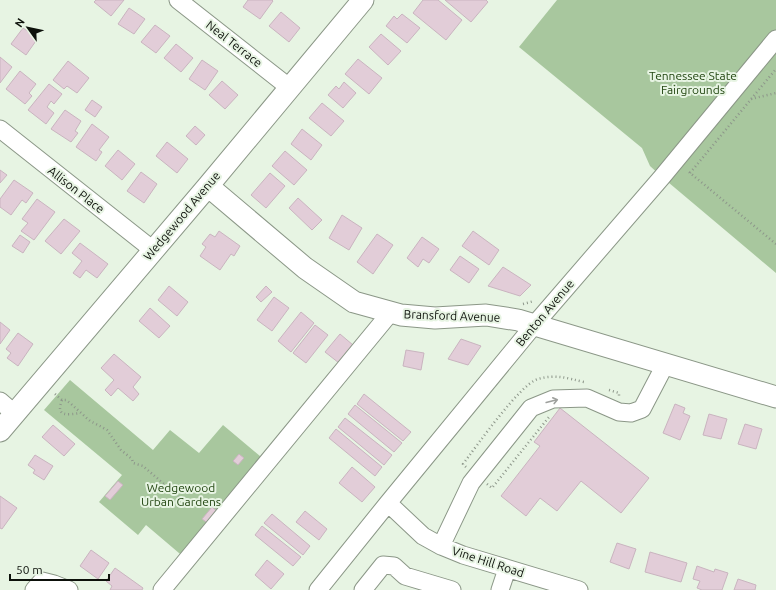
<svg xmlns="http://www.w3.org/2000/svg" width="776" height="590" font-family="Ubuntu,sans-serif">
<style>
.green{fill:#a8c79e}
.building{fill:#e2cdd8;stroke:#c9b4bf}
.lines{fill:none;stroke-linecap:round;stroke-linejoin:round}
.minor-casing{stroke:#8b9787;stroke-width:19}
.major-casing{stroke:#8b9787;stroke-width:23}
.path{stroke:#8d968a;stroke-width:2.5;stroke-dasharray:1 3;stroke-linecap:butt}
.minor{stroke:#fff;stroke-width:17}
.major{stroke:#fff;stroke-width:21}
.oneway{stroke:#9ea09d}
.labels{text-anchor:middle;stroke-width:4;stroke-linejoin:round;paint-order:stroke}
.street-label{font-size:12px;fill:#0d110b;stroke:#e7f4e3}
.park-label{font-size:12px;fill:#224611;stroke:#e7f4e3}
</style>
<rect width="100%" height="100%" fill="#e7f4e3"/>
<path class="green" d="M557,0H776V273L662,177L650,166L642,148L519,47Z
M70,380L153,450L170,430L199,453L223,425L267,462L186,559L146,525L138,535L99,502L122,475L44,410Z"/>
<path class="building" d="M96,0H124L111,16L94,2Z
M248,0H272L273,1L260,19L243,7Z
M423,0H438L462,20L446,40L413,13Z
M445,0H486L488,2L471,22Z
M129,8L145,19L134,34L118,24Z
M281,12L300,28L289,42L269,26Z
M402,14L420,28L407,43L386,26L394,16L397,19Z
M155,25L170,36L156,53L141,42Z
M23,28L38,38L26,55L11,44Z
M381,34L401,51L388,65L369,47Z
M176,44L193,58L181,72L164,58Z
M0,57L12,67L0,83Z
M358,59L382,78L369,94L345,74Z
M202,60L218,71L205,90L189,79Z
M68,61L89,78L77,93L67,86L64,89L53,80Z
M20,71L36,84L29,93L32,96L25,104L6,89Z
M222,81L238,95L225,109L209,95Z
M344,82L356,93L343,108L328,95L336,86L339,89Z
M49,84L62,94L54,104L51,101L47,107L54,113L46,124L28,110Z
M92,100L102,107L95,117L85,110Z
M322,103L344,121L331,136L309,118Z
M65,110L81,121L75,131L78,133L71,142L51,129Z
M92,124L109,137L99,150L102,152L96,161L76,147Z
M195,126L205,135L196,145L186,136Z
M302,129L322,145L311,160L291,144Z
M167,142L188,159L177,173L156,156Z
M118,150L135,164L122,180L105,166Z
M285,151L307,170L294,185L272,166Z
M0,170L7,175L0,183Z
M141,172L157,184L144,203L127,191Z
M270,173L285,186L266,208L251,195Z
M14,180L33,193L26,203L22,200L11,215L0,207V199Z
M298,198L322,220L312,230L289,208Z
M37,199L55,212L34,240L21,231L28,223L22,219Z
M342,215L362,228L349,250L329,238Z
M64,219L80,231L61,254L45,241Z
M219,231L240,246L234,256L231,254L220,270L200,256L206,247L202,244L210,234L215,237Z
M473,231L499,250L489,265L462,246Z
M377,234L393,245L373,274L357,262Z
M20,235L30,242L23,253L12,246Z
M422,237L439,249L429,263L423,259L418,267L407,258Z
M80,243L108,264L97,278L86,270L80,278L73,273L82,261L72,253Z
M460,256L479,269L469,283L450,270Z
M503,267L531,285L520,296L488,286Z
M169,286L188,302L177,316L158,300Z
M266,286L272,292L261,302L256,297Z
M274,297L289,308L272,331L257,320Z
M150,308L170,326L159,338L139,321Z
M301,312L314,323L291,352L278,341Z
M0,322L10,330L0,344Z
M315,325L328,335L306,363L293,353Z
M18,333L33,344L18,366L7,358L11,353L6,349Z
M340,334L353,345L339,363L325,352Z
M461,339L481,346L468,365L448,359Z
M406,350L424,353L421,370L403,366Z
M114,354L141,377L133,387L139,394L133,401L118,388L111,396L105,390L114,380L101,368Z
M364,394L411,432L403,441L357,404Z
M675,404L685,408L683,413L690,416L680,440L663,433Z
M355,405L402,443L394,452L348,414Z
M560,408L649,478L621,513L581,481L557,511L540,498L526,516L501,496L540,446L534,442Z
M709,414L727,419L721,439L703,435Z
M345,418L392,455L384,465L338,427Z
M745,424L762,429L756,449L738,444Z
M53,425L75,444L64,456L42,437Z
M336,429L382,467L375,476L329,438Z
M239,454L244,458L238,465L233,461Z
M35,455L53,466L44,480L33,473L35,470L28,465Z
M352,467L375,487L362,502L339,483Z
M118,481L123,485L110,500L105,496Z
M0,496L17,508L2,529L0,528Z
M212,507L218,512L209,524L202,519Z
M305,511L327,529L319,540L296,522Z
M272,514L310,546L303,555L264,523Z
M262,526L301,557L293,566L255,535Z
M617,543L636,549L629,569L610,562Z
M91,550L109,563L98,579L80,566Z
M650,552L687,563L681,582L645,572Z
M267,560L284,574L271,589L255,575Z
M697,566L714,572L715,569L728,573L722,590H702L697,588L700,581L693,579Z
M115,568L143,588L142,590H110L112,586L106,581Z
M738,579L756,585L755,590H734Z"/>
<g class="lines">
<g class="minor-casing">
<path id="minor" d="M178,0L290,88
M0,129L153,250
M0,401L15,414
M388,503L423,536L441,546L463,555L579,590
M441,546L471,483L531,408L553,399L587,398L619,412L631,413L642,409L666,363
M34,590L42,581L54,584L69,590
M162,590L391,312
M318,590L388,503L535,324L662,177L776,39
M363,590L383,565L394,566L405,576L452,590
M500,590L507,569"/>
</g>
<g class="major-casing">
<path id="major" d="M208,186L305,268L354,302L401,315L435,318L486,315L518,320L776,397
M0,431L208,186L363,0"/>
</g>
<path class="path" d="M751,99L776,93
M689,172L776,244
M690,173L776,69
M523,304L534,301
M609,390L619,393V396
M55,394L62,400H66L70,403L90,421L100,426L107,430L121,450L132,459L133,463L143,466L193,509
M62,400C55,417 68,415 80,413
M466,467L463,464C476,447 520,384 538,379C557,374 566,378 584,382
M487,484L492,488L549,417"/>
<use href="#minor" class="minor"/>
<use href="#major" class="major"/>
</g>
<defs><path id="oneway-shaft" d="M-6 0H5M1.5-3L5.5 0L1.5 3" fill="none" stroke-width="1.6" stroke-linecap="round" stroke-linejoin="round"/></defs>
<use class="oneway" href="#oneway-shaft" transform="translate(552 401) rotate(-14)"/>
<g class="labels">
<g class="street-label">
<text transform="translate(234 44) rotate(38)" y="4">Neal Terrace</text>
<text transform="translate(76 190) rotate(38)" y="4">Allison Place</text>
<text transform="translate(182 216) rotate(-50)" y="4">Wedgewood Avenue</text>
<text transform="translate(545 313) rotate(-50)" y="4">Benton Avenue</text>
<text transform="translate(452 316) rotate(2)" y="4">Bransford Avenue</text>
<text transform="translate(488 562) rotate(18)" y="4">Vine Hill Road</text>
</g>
<g class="park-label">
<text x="693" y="80">Tennessee State<tspan x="693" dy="14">Fairgrounds</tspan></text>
<text x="181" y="492">Wedgewood<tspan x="181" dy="14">Urban Gardens</tspan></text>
</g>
</g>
<g transform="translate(28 28) rotate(303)" stroke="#e7f4e3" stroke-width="3" paint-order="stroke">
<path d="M0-3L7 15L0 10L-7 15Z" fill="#0d110b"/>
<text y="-6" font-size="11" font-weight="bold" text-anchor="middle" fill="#0d110b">N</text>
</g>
<path d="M10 574v6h99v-6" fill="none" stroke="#0d110b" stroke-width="2"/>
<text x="16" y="574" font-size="12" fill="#0d110b" stroke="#e7f4e3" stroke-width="3" paint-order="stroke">50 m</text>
</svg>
